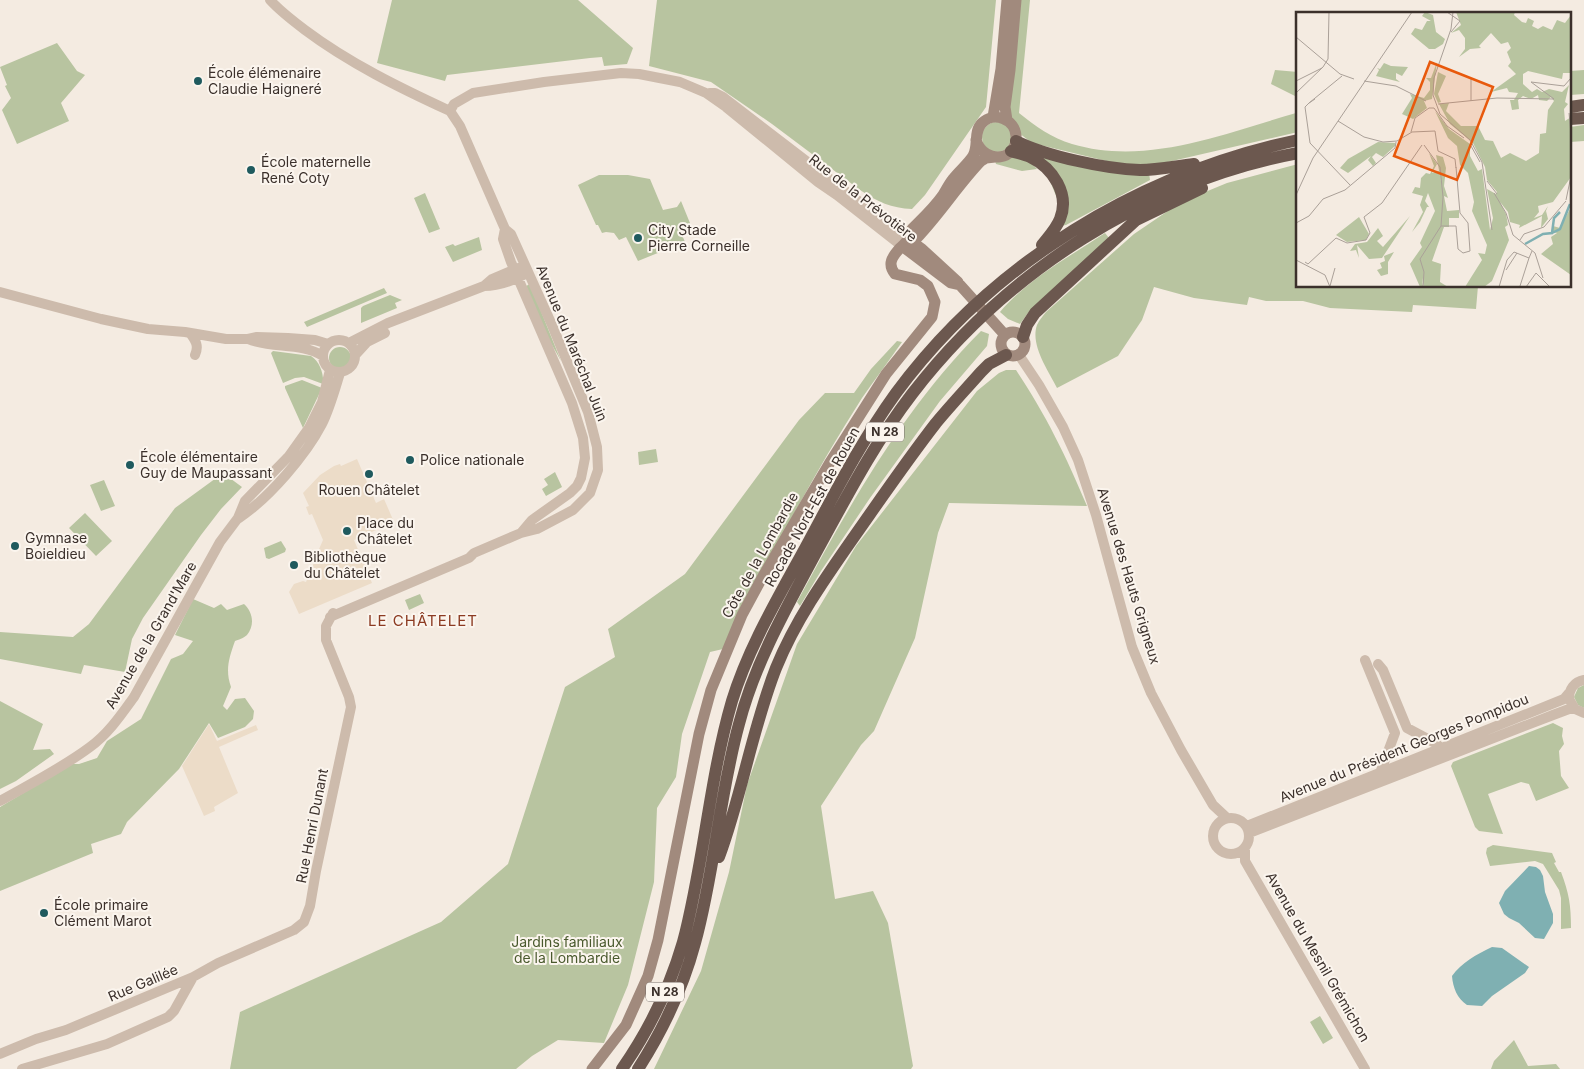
<svg xmlns="http://www.w3.org/2000/svg" width="1584" height="1069" font-family="Inter,sans-serif">
<style>
.green{fill:#b8c4a0}
.plaza{fill:#ecdcc8}
.water{fill:#7fb0b2}
.lines{fill:none;stroke-linecap:round;stroke-linejoin:round}
.tertiary{stroke:#cdbbac;stroke-width:10}
.secondary{stroke:#a18a7d;stroke-width:11}
.trunk{stroke:#6c584f;stroke-width:12}
.poi-dot{fill:#1f5a5e;stroke:#fbf5ee;stroke-width:2}
.labels{text-anchor:middle;stroke-width:4;stroke-linejoin:round;paint-order:stroke}
.shield{fill:#fbf5ee;stroke:#756b66;stroke-width:1}
.shield-label{font-size:12px;font-weight:bold;fill:#3b302b}
.poi-label{font-size:14px;fill:#3b302b;stroke:#fbf5ee;text-anchor:start}
.street-label{font-size:14px;fill:#3b302b;stroke:#fbf5ee}
.park-label{font-size:14px;fill:#4a5a2e;stroke:#fbf5ee}
.neighbourhood-label{font-size:15px;letter-spacing:1px;fill:#8c3b22;stroke:#fbf5ee}
.inset-river{fill:none;stroke:#7fb0b2;stroke-width:2.5}
.inset-road{fill:none;stroke:#aaa098;stroke-width:1}
.view{fill:#e8590c;fill-opacity:0.15;stroke:#e8590c;stroke-width:2.5}
.inset-edge{fill:none;stroke:#3b302b;stroke-width:2.5}
</style>
<rect width="100%" height="100%" fill="#f4ebe1"/>
<path class="green" d="M392,0H578L633,48L627,64L604,66L602,57L590,58L447,75L445,81L377,63Z
M657,0H996L986,107L925,195L912,209C891,208 878,202 860,190L772,124L711,82L649,66Z
M1021,0H1030L1019,113C1035,126 1052,138 1072,144C1146,166 1224,134 1296,113L1297,97L1271,84L1275,70L1298,72V132L1159,164L1123,165L1032,143L1019,133L1009,113Z
M57,43L77,71L85,75L61,103L69,121L17,144L2,110L11,98L5,86L7,85L0,67Z
M1584,70V94L1570,95V71Z
M982 137a15 15 0 1 1 30 0a15 15 0 1 1-30 0Z
M1584,125V141L1570,142V127Z
M1039,154L1149,173L1150,180L1066,225L1060,226L1063,213Z
M1013,155L1026,157L1037,169L1022,171L996,164L995,161Z
M1298,164V286H1478L1476,309L1413,305L1412,312L1330,308L1303,301H1266L1249,297L1247,305L1194,298L1154,287L1142,320L1118,356L1057,388C1048,370 1030,345 1037,325C1039,320 1043,316 1046,312L1134,234L1181,202L1227,183Z
M599,175H628L650,179L663,210L677,207L681,201L692,228L682,235L685,242L638,261L626,237L619,240L614,233L606,232L602,233L598,225H596L578,185Z
M425,193L440,229L429,233L414,198Z
M1105,233L1109,238L1028,313L1020,324L1008,319L1000,312C1028,279 1069,257 1105,233Z
M479,237L482,250L453,262L445,247L453,244L455,246Z
M530,284L561,361L548,338L526,286Z
M384,288L387,293L307,327L304,322Z
M390,295L402,300L395,303L397,308L361,323V308L363,306Z
M981,331L989,334L987,346L940,401L870,498L821,571L800,606L797,602C849,506 903,409 981,331Z
M897,341L902,342C889,361 875,379 862,398C810,479 767,564 723,649L710,652L682,734L676,777L657,808L654,882L628,985L604,1043L558,1040L532,1056L516,1069H230L240,1012L441,922L508,864L565,687L615,657L608,629L685,574L799,420L825,393H854L871,369Z
M329 358a11 11 0 1 1 22 0a11 11 0 1 1-22 0Z
M273,351L311,356C320,362 324,374 323,384L304,377L295,378L283,383L271,353Z
M1006,370H1016C1046,415 1066,456 1087,506L949,503L938,533L915,638L907,656L874,731L861,745L821,806L835,899L873,891L888,923L913,1066L911,1069H654L701,971L729,872L747,785L797,644L856,546L977,391L999,373Z
M302,380L322,388L303,428L285,388V386Z
M656,449L658,462L639,465L638,452Z
M555,472L562,487L546,496L542,489L548,485L544,479Z
M223,473L242,487L221,509L201,535L143,618L132,639L125,672L84,665L81,674L0,659V632L73,637L89,624L175,508Z
M104,480L115,506L101,511L90,485Z
M85,513L112,541L96,556L69,528Z
M281,541L286,549L285,552L269,559L266,558L264,548Z
M420,594L424,603L409,610L405,600Z
M193,599L214,608L221,604L227,610L244,604C253,612 255,625 247,635C244,638 238,640 235,641C229,658 225,670 231,687L223,706L227,710L235,699L245,698L254,711L253,719L245,727L218,738L209,723L179,769L127,822L121,834L91,844L93,853L0,891V807L72,764H79L97,758L107,741L141,719L171,659L183,654L193,641L175,635Z
M1584,685V708L1578,705L1574,697L1578,688Z
M0,701L43,724L33,750L50,749L54,754L16,781L0,789Z
M1553,723L1563,728L1562,736L1564,744L1559,751L1561,776L1569,788L1536,801L1529,784L1521,782L1488,794L1503,834L1479,831L1475,827L1451,766L1453,762Z
M1493,845L1552,853L1556,862L1554,863L1559,872H1561C1569,893 1571,905 1571,928L1561,929V898L1559,890L1543,864L1535,861L1490,866L1486,853L1487,848Z
M1320,1016L1333,1038L1323,1044L1310,1022Z
M1514,1040L1528,1066L1556,1064L1560,1069H1491L1494,1061Z"/>
<path class="plaza" d="M357,459L376,503L384,499L394,522L354,540L372,583L299,614L289,592L294,584L303,581L306,582L308,577L314,573L312,567L314,563L313,562L317,558L316,556L323,540L312,514L309,515L306,507L309,506L303,493L320,475L334,466L340,464L341,466Z
M209,724L217,741L256,725L258,730L219,747L238,793L214,807L215,811L204,816L182,766Z"/>
<path class="water" d="M1529,866L1536,867L1540,870L1543,876L1545,892L1553,914V923L1544,939L1535,938L1519,923L1509,918L1504,914L1499,903L1505,891Z
M1492,947L1502,948L1529,967L1525,973L1492,996L1482,1006L1467,1005C1457,998 1453,988 1452,976C1461,963 1477,954 1492,947Z"/>
<g class="lines">
<path class="tertiary" d="M270,0C280,11 293,21 305,30C349,63 400,88 450,111L460,126L505,229L511,234L552,325L588,412L597,447L598,470L590,493L573,510L537,529L521,533L474,553L469,558L330,617
M710,93H715L723,97L908,239
M450,111L454,104L473,93L544,82L621,73L639,74L680,82L706,93L726,107L818,182L837,195L902,246
M505,229L503,239L511,262L572,403L583,438L585,458L581,478L577,486L570,493L532,520L521,533
M484,286C498,286 510,282 523,275
M0,292L101,319L148,329L185,332L226,339H248L257,337L288,338L315,340L328,344
M190,333C196,341 199,346 195,355
M248,339C271,349 301,342 323,356
M323 356a16 16 0 1 1 32 0a16 16 0 1 1-32 0Z
M349,343L388,323L484,286L492,279L518,268
M356,354L367,342L385,333
M1019,355L1039,385L1063,427L1078,460L1096,515L1132,647L1151,693L1181,750L1213,805L1227,818
M239,518C269,498 306,455 322,424C330,408 335,389 340,373
M1365,660L1395,733L1380,773L1381,775
M1378,664L1383,670L1407,728L1437,744L1441,754
M1584,680C1574,682 1569,689 1569,699L1575,709L1584,713
M0,801C30,784 62,768 90,747C108,734 121,715 134,697L220,542L238,518L245,501L289,456L309,428L322,402L330,370
M1213 836a18 18 0 1 1 36 0a18 18 0 1 1-36 0Z
M1247,826L1564,699L1569,693
M1249,833L1553,715L1569,709H1575
M1245,848V861L1365,1069
M0,1054L36,1039L66,1030L193,977L218,963L294,930L304,922L310,906L316,871L351,707L349,697L326,640V626L333,613
M22,1069L107,1044L168,1017L174,1011L193,977"/>
<path class="secondary" d="M993,117L1001,69L1007,0
M1007,120L1005,107L1010,70L1016,0
M908,239H916C940,214 958,185 981,161L986,158L995,157
M908,239L922,249L958,282
M902,246L951,283L960,285L1005,335
M1001 344a12 12 0 1 1 24 0a12 12 0 1 1-24 0Z
M592,1069L626,1025L648,976L658,940L699,734L711,690L742,615L762,578L829,464L886,374L932,317L935,302L928,286L920,280L895,274C887,264 892,257 900,248C902,246 906,243 908,239C910,236 909,232 912,229C923,218 934,208 943,195C946,190 949,184 953,179C959,171 968,164 973,156C979,145 973,132 982,123C994,111 1015,119 1016,136C1018,160 985,166 976,140"/>
<path class="trunk" d="M1570,107L1584,105
M1570,119L1584,118
M1016,141C1046,156 1106,169 1140,170C1158,170 1176,166 1194,164
M1011,151C1017,153 1024,154 1030,157C1053,168 1070,194 1060,219C1056,229 1049,236 1042,245
M1023,337L1027,325L1035,313L1136,220L1202,188
M719,857C742,795 752,729 776,668C796,619 826,577 856,534C882,497 908,459 936,423C950,406 966,389 981,372L989,364L1006,355
M622,1069C649,1030 670,987 683,942C704,863 709,780 732,701C749,645 781,593 809,541C836,491 862,440 896,393C993,262 1139,174 1298,140
M638,1069C663,1030 683,988 695,943C715,871 719,796 739,724C755,662 788,605 818,549C847,496 875,442 912,394C1006,272 1145,182 1298,153"/>
</g>
<g class="poi-dot">
<circle cx="198" cy="81" r="5"/>
<circle cx="251" cy="170" r="5"/>
<circle cx="638" cy="238" r="5"/>
<circle cx="410" cy="460" r="5"/>
<circle cx="130" cy="465" r="5"/>
<circle cx="369" cy="474" r="5"/>
<circle cx="347" cy="531" r="5"/>
<circle cx="15" cy="546" r="5"/>
<circle cx="294" cy="565" r="5"/>
<circle cx="44" cy="913" r="5"/>
</g>
<g class="labels">
<g class="shield">
<rect x="866" y="422.5" width="38" height="19" rx="4"/>
<rect x="646" y="982.5" width="38" height="19" rx="4"/>
</g>
<g class="shield-label">
<text x="885" y="436">N 28</text>
<text x="665" y="996">N 28</text>
</g>
<g class="poi-label">
<text x="208" y="78">École élémenaire<tspan x="208" dy="16">Claudie Haigneré</tspan></text>
<text x="261" y="167">École maternelle<tspan x="261" dy="16">René Coty</tspan></text>
<text x="648" y="235">City Stade<tspan x="648" dy="16">Pierre Corneille</tspan></text>
<text x="140" y="462">École élémentaire<tspan x="140" dy="16">Guy de Maupassant</tspan></text>
<text x="420" y="465">Police nationale</text>
<text x="369" y="495" text-anchor="middle">Rouen Châtelet</text>
<text x="357" y="528">Place du<tspan x="357" dy="16">Châtelet</tspan></text>
<text x="25" y="543">Gymnase<tspan x="25" dy="16">Boieldieu</tspan></text>
<text x="304" y="562">Bibliothèque<tspan x="304" dy="16">du Châtelet</tspan></text>
<text x="54" y="910">École primaire<tspan x="54" dy="16">Clément Marot</tspan></text>
</g>
<g class="street-label">
<text transform="translate(863 198) rotate(38)" y="5">Rue de la Prévotière</text>
<text transform="translate(572 343) rotate(68)" y="5">Avenue du Maréchal Juin</text>
<text transform="translate(812 507) rotate(-61)" y="5">Rocade Nord-Est de Rouen</text>
<text transform="translate(760 555) rotate(-61)" y="5">Côte de la Lombardie</text>
<text transform="translate(1129 576) rotate(73)" y="5">Avenue des Hauts Grigneux</text>
<text transform="translate(151 635) rotate(-60)" y="5">Avenue de la Grand'Mare</text>
<text transform="translate(1404 748) rotate(-22)" y="5">Avenue du Président Georges Pompidou</text>
<text transform="translate(312 826) rotate(-79)" y="5">Rue Henri Dunant</text>
<text transform="translate(1318 957) rotate(60)" y="5">Avenue du Mesnil Grémichon</text>
<text transform="translate(143 983) rotate(-23)" y="5">Rue Galilée</text>
</g>
<g class="park-label">
<text x="567" y="947">Jardins familiaux<tspan x="567" dy="16">de la Lombardie</tspan></text>
</g>
<g class="neighbourhood-label">
<text x="423" y="626">LE CHÂTELET</text>
</g>
</g>
<g transform="translate(1296 12)">
<rect width="275" height="275" fill="#f4ebe1"/>
<path d="M129,0L137,3L140,20L149,27L147,32L139,37H133L115,22L119,16L126,18L131,9H135L126,4ZM160,0H219L218,3L226,10L230,11L232,6L238,9L236,14L242,17L247,14L256,18L261,8L269,11L275,3L274,61H267L266,67L232,59L227,62V72L236,80L241,77L246,80L253,77L266,80L273,73L269,90L272,92L268,97L269,109L275,105V165L257,190L242,194L243,200L238,206L246,203L252,194L247,206L250,199L252,207L245,216L246,204L223,216L224,213L214,210L212,200L204,190L210,202L212,213L209,215L213,228L196,269L188,275H169L186,248L182,241L189,242L191,233L176,199L178,190L172,161L164,153L161,134L152,126L139,99L153,117L174,132V144L182,159L186,157L194,218L197,206L191,177L200,182L201,180L191,168L189,155L177,131L154,112L143,92L153,91L150,99L165,114H182L189,128L197,129L205,146L214,141L230,149L243,141L244,122L250,121L252,98L258,89L255,85L251,89L243,88L242,83L235,87L227,84L222,88L223,97L216,98L214,88H218L222,81L213,80L211,76L195,80L220,62L212,54L215,50L211,40L215,36L212,30L205,32L195,21L183,34L185,36L174,37L163,45L169,37V26L163,18L155,21L165,13ZM141,50L136,87L128,89L131,96L117,107L106,102L116,86L114,82L128,86L134,78V70L130,66H135ZM88,51L95,54L112,55L106,64L100,61V67L104,70L80,64L83,58L81,56L84,57ZM142,60L150,64L142,82L145,90L142,91L138,82ZM82,130L99,131V134L87,145L80,141L76,145L80,151L77,154L72,148L75,144L52,161L44,156L52,147ZM133,141L141,152L136,161L143,159L151,199L163,198V206H153V215H148L136,249L145,252L144,270L152,275H128L126,266L127,275H124L114,252L126,235L124,231L139,199L132,181L129,189L133,195H131L124,210L116,220L127,200L124,193L127,184L116,181L119,175L124,176L125,166L130,161L134,162L138,154ZM140,143L147,145L150,156L148,174L152,186L148,184ZM275,195V263L245,242L257,232L255,225L261,221L257,220V214L264,216ZM114,204L86,246L73,247L61,233L63,246L60,238L54,239L59,232L71,230L82,216L87,224L81,229L87,235ZM63,205L73,222L70,228L51,230L40,223ZM98,240L92,250V262L85,264L81,258L86,256L84,251L89,249L88,244Z" fill="#b8c4a0"/>
<path class="inset-river" d="M256,221L264,217L274,192M229,232L247,222L256,221L258,206L264,200"/>
<path class="inset-road" d="M151,0L164,9L155,20M157,0L155,17L138,66L137,83L144,102L174,128L186,150L196,218M0,25L44,62L58,67M27,55L32,47L33,0M175,67V89M0,69L26,56M68,69L100,74L130,89M0,81L27,55M19,87L13,91L46,64M13,91L9,95L14,131L54,173M142,92L201,86L258,87L235,70L268,74L275,66M133,96H138L151,114L168,126M273,101L275,122M42,109L68,125L87,130L101,129L116,120L139,119L142,139M115,120L119,106L133,96M175,134L184,150M142,139L159,147L160,156M191,169L201,182M198,181L210,201L217,223L239,241L247,266M0,183L17,146L116,0M270,188L275,164M0,211L13,204L27,187L49,178L99,136L100,130M145,214H160L162,237L167,241L174,239L172,211L164,201L160,155M224,228L228,222L248,215L270,189M218,240L233,246L236,239M0,248L29,263L34,275M9,250L12,252L40,226L51,231L70,228L74,221L68,205L86,191L126,133M210,258L221,241M34,274L39,256M224,274L233,246M127,275L128,260L124,247L145,214L147,185L144,155L128,133M203,275L211,248L218,240M230,275L240,261L254,275"/>
<path class="view" d="M134,50L197,75L161,168L98,144Z"/>
<rect width="275" height="275" class="inset-edge"/>
</g>
</svg>
